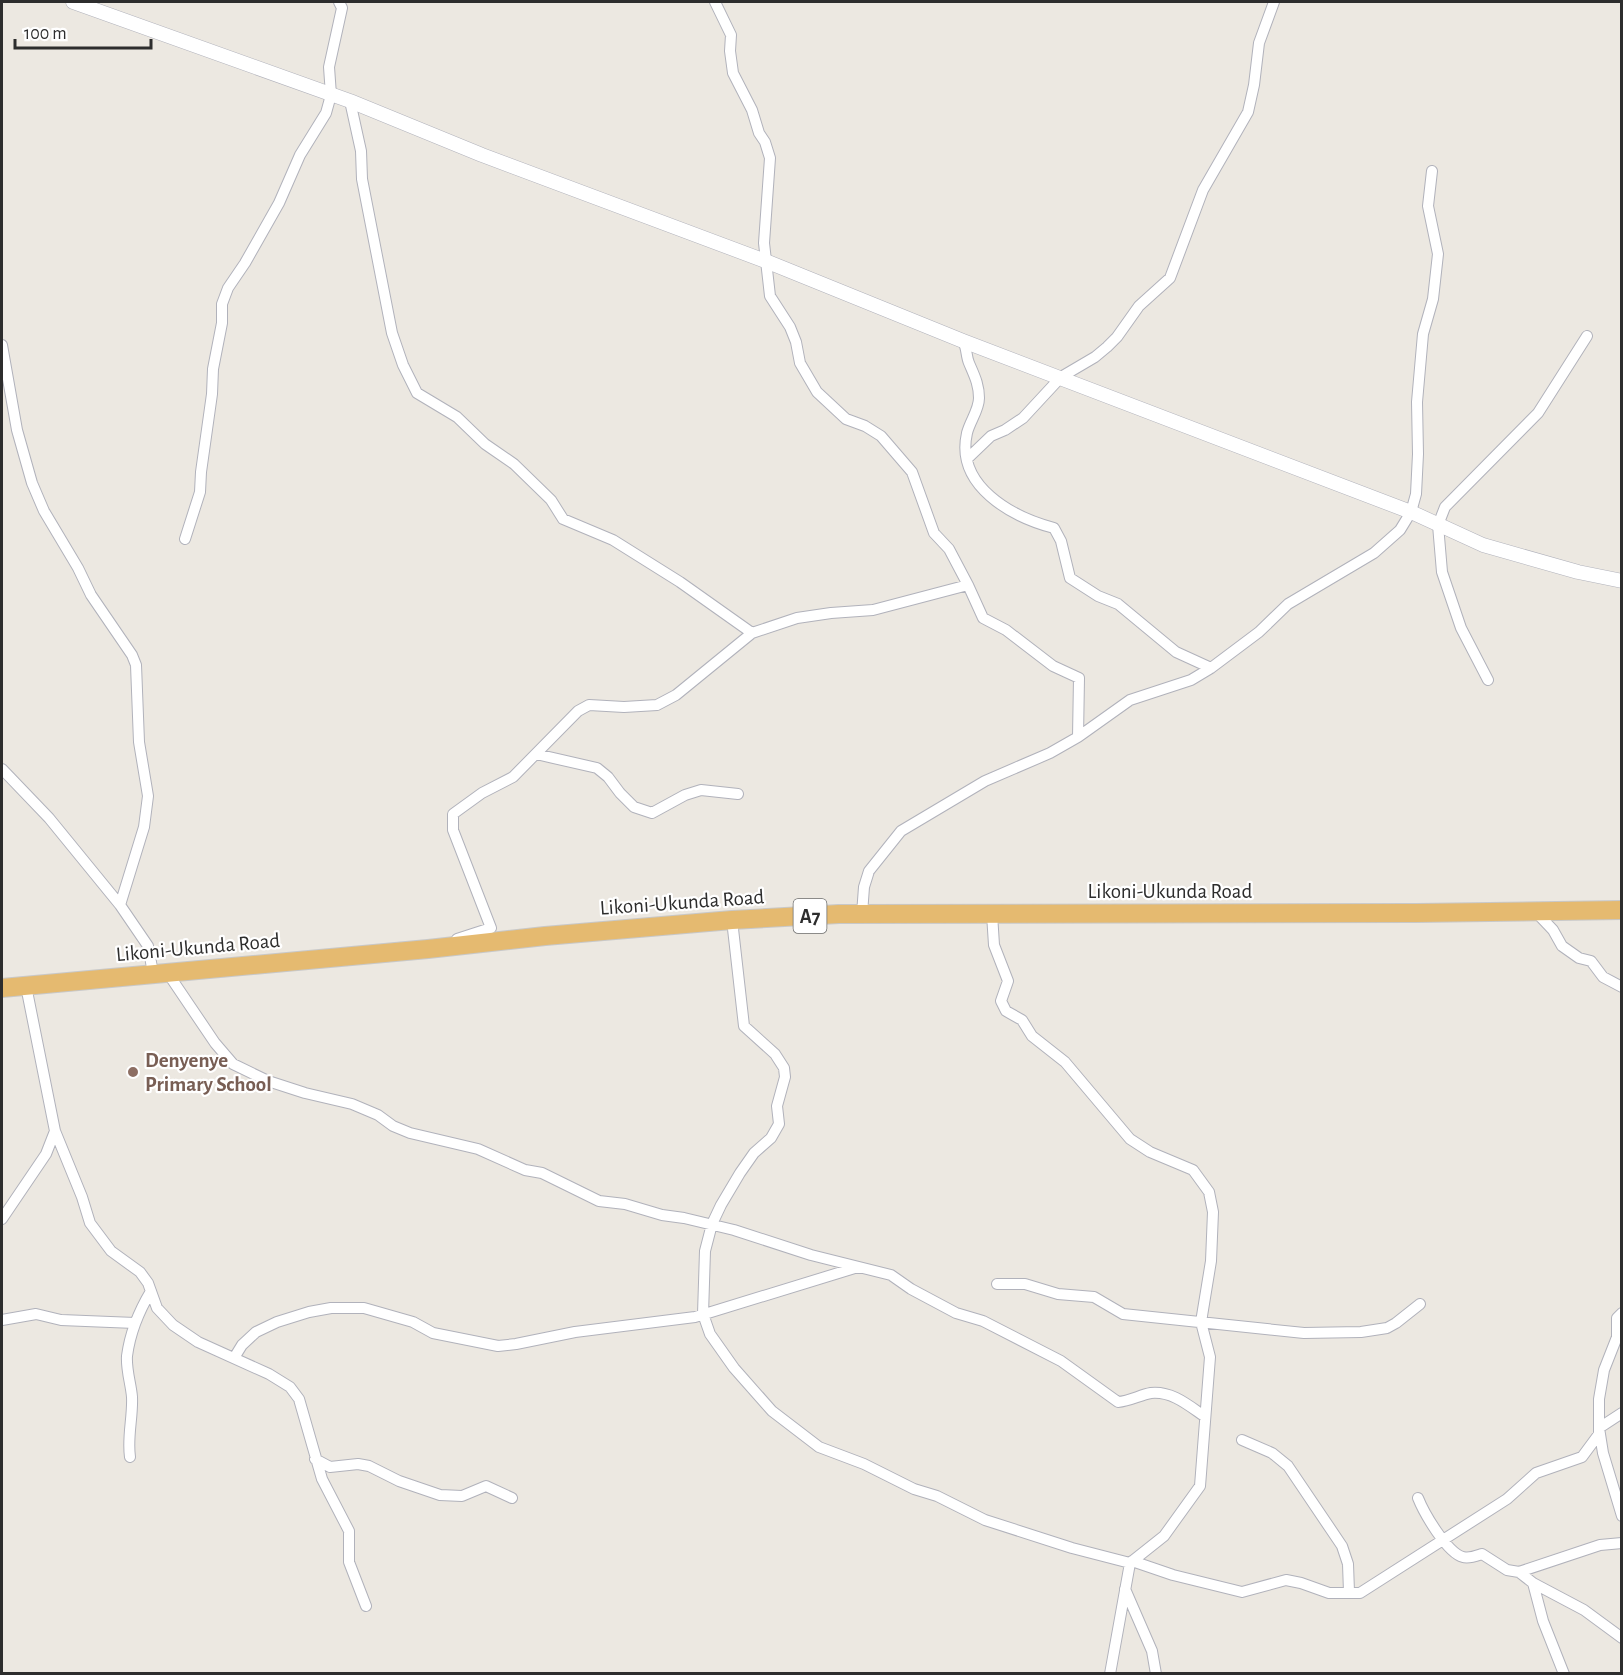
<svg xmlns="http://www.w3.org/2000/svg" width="1623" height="1675" font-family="'Alegreya Sans',sans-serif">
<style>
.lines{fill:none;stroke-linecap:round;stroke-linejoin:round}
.minor-casing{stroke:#b1b2bb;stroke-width:12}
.tertiary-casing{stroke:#b1b2bb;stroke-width:15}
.trunk-casing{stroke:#c8c8c8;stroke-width:20}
.minor{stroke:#fff;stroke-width:10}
.tertiary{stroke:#fff;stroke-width:14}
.trunk{stroke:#e5ba70;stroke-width:18}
.education-dot{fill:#8d6e63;stroke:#fff;stroke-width:2}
.labels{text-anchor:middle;stroke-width:4.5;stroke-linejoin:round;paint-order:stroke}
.shield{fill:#fff;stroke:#6c6c6c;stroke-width:1.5}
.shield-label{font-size:20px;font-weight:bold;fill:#2d2d2d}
.street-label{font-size:21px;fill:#2d2d2d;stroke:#fff}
.education-label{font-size:21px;font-weight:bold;fill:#785e54;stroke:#fff;text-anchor:start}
</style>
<rect width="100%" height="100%" fill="#ece8e1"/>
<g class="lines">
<g class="minor-casing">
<path id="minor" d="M715,2L731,35L730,51L733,73L752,110L759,133L765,142L770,158L764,243L770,296L790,327L796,342L800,363L817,392L846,419L865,426L881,436L912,472L934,533L949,549L968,585
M350,101L361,151L362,179L392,333L403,365L417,393L457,417L485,444L514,464L551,500L563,519L613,540L680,582L752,633L797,618L831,613L873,610L968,585L983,618L1006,630L1053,666L1079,678L1078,737L1050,753L985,781L901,831L869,871L864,887L862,914
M963,341C967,348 966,356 969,363C974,375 979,384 979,398C979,410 970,421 967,433C955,486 1012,517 1054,528L1061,541L1070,578L1098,596L1118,604L1176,652L1211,668
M2,345L17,430L32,483L44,511L78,568L91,595L132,655L136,665L139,742L148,796L144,827L120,905
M967,459L991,436L1005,430L1023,418L1061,377L1095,357L1107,347L1117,337L1139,306L1170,278L1203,190L1248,112L1254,85L1259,43L1274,2
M185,539L200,492L201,472L212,394L213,369L222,323V304L228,288L245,263L279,203L300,155L326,113L331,95L329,67L342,8L339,2
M1488,680L1461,628L1442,572L1438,525L1445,507L1538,413L1587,336
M1078,737L1130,700L1191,680L1211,668L1259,632L1288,604L1374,553L1400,530L1411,512L1416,494L1418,454L1417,402L1423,334L1433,299L1438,254L1428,206L1432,171
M536,754L597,768L608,777L620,793L634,807L652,813L685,795L701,790L738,794
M2,769L49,818L120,905L148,946L153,973
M1535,911L1553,930L1562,946L1579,958L1591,961L1603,977L1622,987
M992,914L994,945L1008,981L1001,1001L1006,1011L1022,1020L1032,1036L1065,1062L1130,1139L1150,1152L1193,1170L1209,1192L1213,1212L1211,1261L1201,1322L1210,1357L1200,1486L1164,1536L1130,1563L1110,1674
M732,920L744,1026L775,1054L784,1068L785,1077L777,1106L779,1124L771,1138L754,1153L740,1173L721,1205L712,1224L705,1251L703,1314L710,1334L734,1368L772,1411L819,1447L864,1464L914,1489L937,1496L985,1520L1072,1548L1130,1563
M457,939L491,928L453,830V814L482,793L513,777L578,711L589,705L624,707L657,705L676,695L752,633
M167,972L215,1043L233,1064L268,1081L305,1093L352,1104L378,1115L393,1126L410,1133L478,1149L525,1170L542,1173L599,1201L625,1204L662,1215L684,1218L734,1230L811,1255L891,1275L911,1289L956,1313L983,1321L1061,1361L1118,1402C1130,1401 1140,1395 1151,1393C1172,1391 1188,1405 1204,1416
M26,986L55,1131L82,1197L90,1223L111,1251L140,1272L148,1283L157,1308L173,1325L198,1342L269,1374L290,1387L299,1399L322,1479L349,1531V1562L366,1606
M2,1219L46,1154L55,1131
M997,1284H1025L1058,1294L1094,1297L1123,1314L1304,1333L1361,1332L1387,1328L1396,1323L1420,1304
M2,1320L36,1314L61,1320L135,1323
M234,1358L242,1345L256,1332L277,1322L309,1312L331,1308H364L413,1322L433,1333L498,1346L516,1344L575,1332L695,1317L858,1267
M1622,1413L1599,1428L1603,1453L1622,1516
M1242,1440L1272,1453L1288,1466L1342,1546L1348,1564L1349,1592
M130,1457C127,1437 133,1417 132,1397C131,1384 126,1370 127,1356C130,1333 139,1311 151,1291
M315,1459L330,1467L358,1464L369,1466L399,1481L440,1495L462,1496L486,1486L512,1498
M1418,1498C1424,1513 1447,1553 1463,1557C1469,1559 1476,1556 1482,1554L1507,1570L1519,1572L1600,1545L1622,1543
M1132,1561L1173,1575L1242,1592L1286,1580L1301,1583L1329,1593H1360L1507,1499L1536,1473L1582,1457L1599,1434V1399L1604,1370L1617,1337V1318L1622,1313
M1519,1572L1533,1583L1584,1610L1622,1638
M1533,1583L1543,1621L1564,1674
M1125,1589L1152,1651L1156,1674"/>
</g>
<g class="tertiary-casing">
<path id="tertiary" d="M73,2L350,101L482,155L768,262L963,341L1411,512L1483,545L1578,572L1622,581"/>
</g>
<g class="trunk-casing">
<path id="trunk" d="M2,988L428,949L545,936L732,920L839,914L1416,913L1622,910"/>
</g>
<use href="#minor" class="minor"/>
<use href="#tertiary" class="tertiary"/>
<use href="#trunk" class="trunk"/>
</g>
<circle class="education-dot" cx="133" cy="1072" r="6"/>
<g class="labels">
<rect class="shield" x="793.5" y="899" width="33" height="34" rx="4.5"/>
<g class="shield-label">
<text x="810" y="923">A7</text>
</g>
<g class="street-label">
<text x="1170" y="898">Likoni-Ukunda Road</text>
<text transform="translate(682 902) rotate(-4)" y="7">Likoni-Ukunda Road</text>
<text transform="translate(198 947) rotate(-5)" y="7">Likoni-Ukunda Road</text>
</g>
<g class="education-label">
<text x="145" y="1067">Denyenye<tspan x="145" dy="24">Primary School</tspan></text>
</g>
</g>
<rect width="1623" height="1675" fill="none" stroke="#2d2d2d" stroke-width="6"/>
<path d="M15 39v9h136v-9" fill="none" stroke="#2d2d2d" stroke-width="3"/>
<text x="24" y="39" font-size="18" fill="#2d2d2d" stroke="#ffffff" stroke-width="4.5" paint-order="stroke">100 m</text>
</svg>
